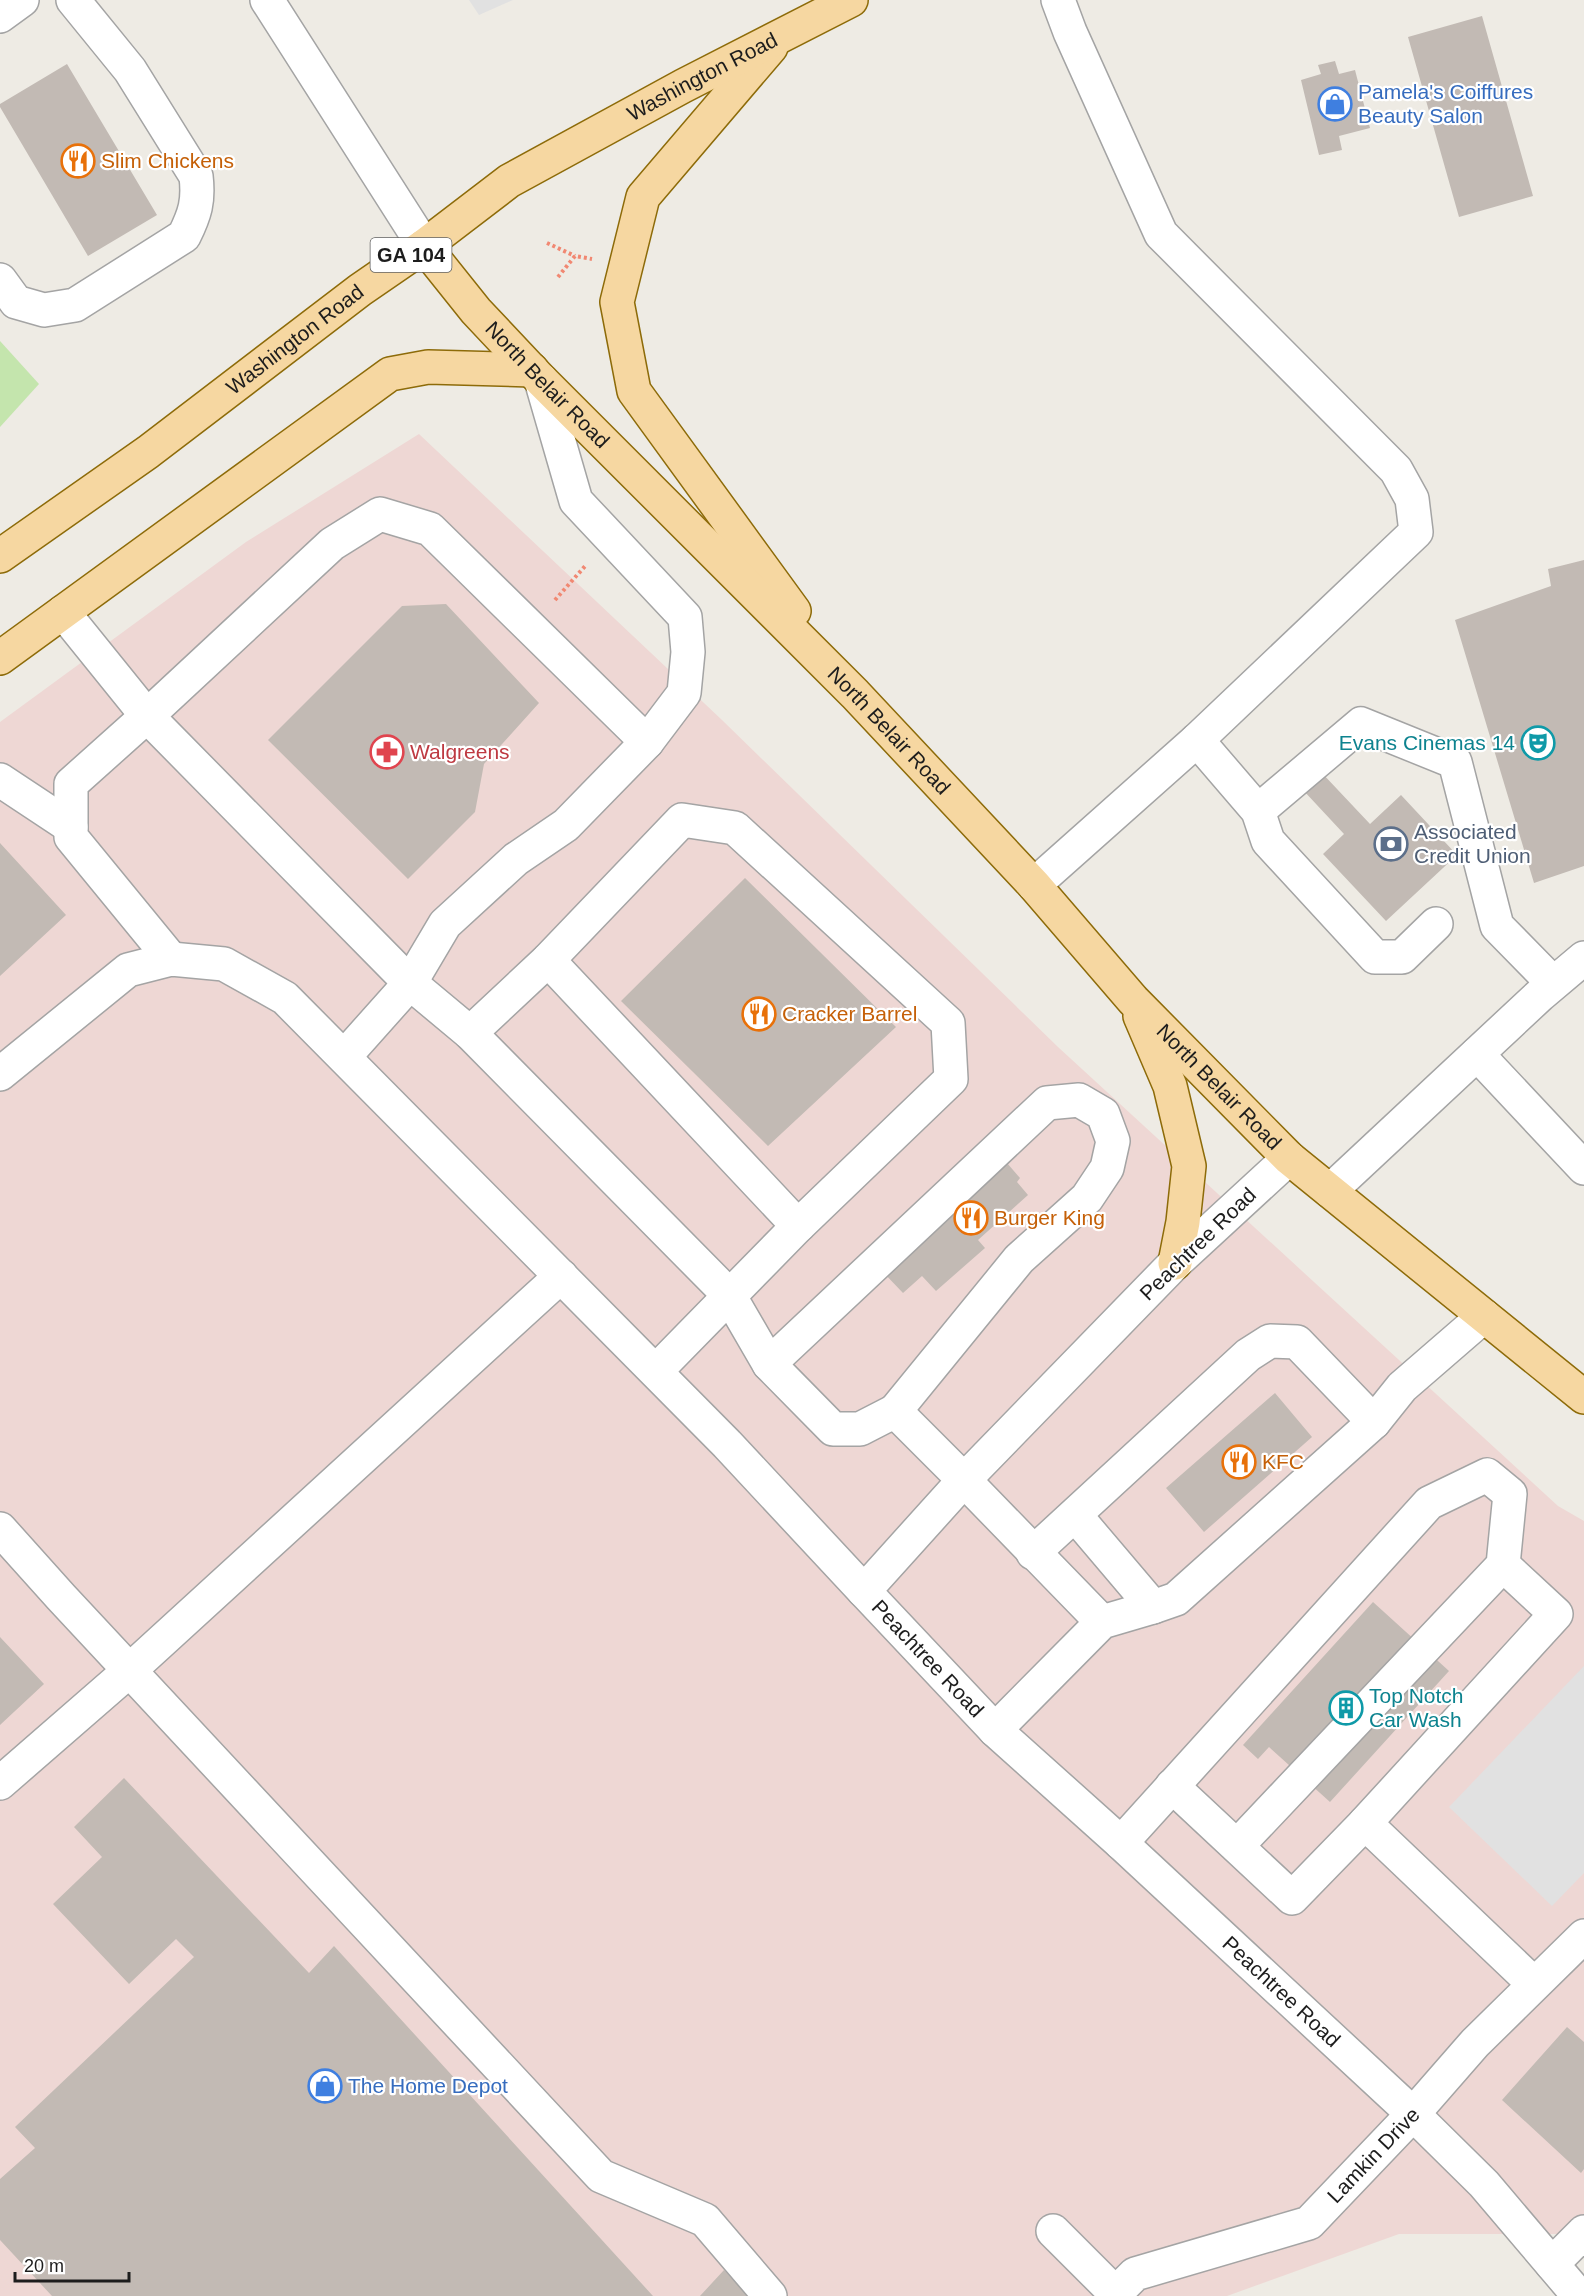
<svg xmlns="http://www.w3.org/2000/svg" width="1584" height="2296" font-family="Helvetica,sans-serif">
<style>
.commercial{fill:#eed7d4}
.grass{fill:#c4e5ad}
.parking{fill:#e1e1e1}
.building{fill:#c2bab4}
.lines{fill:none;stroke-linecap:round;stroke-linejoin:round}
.minor-casing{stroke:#a4a4a4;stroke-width:36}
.major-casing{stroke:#8d6b09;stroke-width:36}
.path{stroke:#f18872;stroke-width:4;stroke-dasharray:3 3;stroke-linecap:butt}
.minor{stroke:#fff;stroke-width:33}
.major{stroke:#f6d7a1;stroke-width:33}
.labels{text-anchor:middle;stroke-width:4.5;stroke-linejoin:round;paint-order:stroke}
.shield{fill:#fff;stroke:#616161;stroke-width:1.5}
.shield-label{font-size:20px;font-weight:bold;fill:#1d1d1d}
.street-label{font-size:21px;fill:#1d1d1d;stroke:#fff}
.shop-label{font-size:21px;fill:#366cbe;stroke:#fff;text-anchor:start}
.food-label{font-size:21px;fill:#c56008;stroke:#fff;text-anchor:start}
.culture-label{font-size:21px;fill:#0d838f;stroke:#fff;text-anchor:end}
.health-label{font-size:21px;fill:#be3a42;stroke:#fff;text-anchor:start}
.service-label{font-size:21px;fill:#4e5e75;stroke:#fff;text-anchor:start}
</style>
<rect width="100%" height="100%" fill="#eeebe4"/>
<path class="commercial" d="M419,434L722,720L1058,1047L1558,1506L1584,1521V2234H1399L1227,2296H0V722L246,542Z"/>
<path class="grass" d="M0,341L39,384L0,427Z"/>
<path class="parking" d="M469,0H513L479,15Z
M1584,1666V1873L1552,1906L1449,1807Z"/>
<path class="building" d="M1482,16L1533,196L1459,217L1408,37Z
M1335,61L1339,74L1355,70L1370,128L1339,136L1342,150L1319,155L1301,80L1321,74L1318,65Z
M67,64L157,215L88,256L0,107V104Z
M1584,560V866L1534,883L1455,620L1551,586L1548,569Z
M446,604L539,703L484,764L475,812L408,879L268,740L402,606Z
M1321,772L1370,824L1401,795L1457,855L1386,921L1323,854L1344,834L1303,790Z
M0,843L66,915L0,976Z
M745,878L896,1027L768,1146L621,1001Z
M1007,1163L1020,1178L1017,1182L1028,1195L978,1240L985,1248L936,1291L922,1276L903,1293L882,1271Z
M1275,1393L1312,1437L1204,1532L1166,1488Z
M1373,1602L1449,1671L1330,1802L1269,1747L1258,1759L1243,1745Z
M0,1637L44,1684L0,1725Z
M124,1778L309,1973L334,1946L653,2296H52L0,2240V2179L35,2148L15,2127L194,1957L176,1939L129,1984L53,1904L102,1857L74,1827Z
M1567,2027L1584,2042V2169L1581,2173L1502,2100Z
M724,2270L748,2296H700Z"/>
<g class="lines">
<g class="minor-casing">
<g id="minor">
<path d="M267,0L424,246"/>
<path d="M0,16L22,0"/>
<path d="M0,280L16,302L44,310L75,305L184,236C195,214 199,201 196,176L130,70L73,0"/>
<path d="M63,612L147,716L410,983L470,1033L729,1295L769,1364L833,1429H860L895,1411L964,1480L1102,1622"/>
<path d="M1197,740L1258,811L1268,841L1375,957H1402L1436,924"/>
<path d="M0,780L71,827"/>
<path d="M1258,811L1361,724L1455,762L1497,926L1553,983"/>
<path d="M1034,885L1197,740L1416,532L1412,499L1396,470L1161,234L1070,32L1058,0"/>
<path d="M171,959L71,837V784L147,716L332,544L380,514L430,529L647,742"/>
<path d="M548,960L798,1226"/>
<path d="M470,1033L548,960L682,820L735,828L948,1023L951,1079L798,1226L656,1371"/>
<path d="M1477,1054L1584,1168"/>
<path d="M344,1057L410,983L445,924L516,859L566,825L647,742L684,693L688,652L685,617L576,501L541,380"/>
<path d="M0,1074L128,970L171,959L224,964L285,998L727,1444L864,1591"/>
<path id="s1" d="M1289,1158L1175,1263L964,1480L864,1591L995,1730L1121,1843L1413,2114L1484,2184L1579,2296"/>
<path d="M1330,1191L1540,995L1584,958"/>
<path d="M769,1364L1047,1103L1079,1100L1103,1114L1113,1141L1107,1168L1087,1198L1019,1259L895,1411"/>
<path d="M1075,1515L1153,1607L1176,1599L1374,1422L1402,1387L1484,1316"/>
<path d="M0,1529L61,1597L601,2176L705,2220L770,2296"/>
<path d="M1033,1553L1248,1355L1270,1341L1297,1342L1374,1422"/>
<path d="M995,1730L1102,1622L1153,1607"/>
<path d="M0,1783L130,1670L561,1276"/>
<path d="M1172,1786L1292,1898L1365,1823L1534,1984"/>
<path d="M1365,1823L1556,1614L1503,1565"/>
<path d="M1121,1843L1429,1503L1487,1475L1510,1494L1503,1565L1237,1846"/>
<path d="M1053,2231L1116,2294"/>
<path d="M1552,2264L1584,2232"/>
<path id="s2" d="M1113,2296L1135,2274L1309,2223L1413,2114L1475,2043L1584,1936"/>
</g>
</g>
<g class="major-casing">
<g id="major">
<path d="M771,47L643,197L617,302L634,391L794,611"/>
<path id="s3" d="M424,246L476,311L541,380L855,694L1034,885L1133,1000L1289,1158L1584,1397"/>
<path id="s4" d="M0,556L148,452L360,290L424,246L509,181L683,86L851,0"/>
<path d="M0,658L390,374L428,367L532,370"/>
<path d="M1140,1016L1170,1086L1189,1166L1183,1222L1175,1263"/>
</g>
</g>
<path class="path" d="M547,243L575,256
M558,277L575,256L592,259
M555,600L586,565"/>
<use href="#minor" class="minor"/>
<use href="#major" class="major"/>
</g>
<defs>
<g id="shop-ring" transform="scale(1.725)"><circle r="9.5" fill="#fff" stroke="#3f7fe0" stroke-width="1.5"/><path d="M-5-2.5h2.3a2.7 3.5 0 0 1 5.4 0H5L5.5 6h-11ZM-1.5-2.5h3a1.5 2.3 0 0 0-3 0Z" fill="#3f7fe0"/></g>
<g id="restaurant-ring" transform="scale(1.725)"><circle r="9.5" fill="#fff" stroke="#e8710a" stroke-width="1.5"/><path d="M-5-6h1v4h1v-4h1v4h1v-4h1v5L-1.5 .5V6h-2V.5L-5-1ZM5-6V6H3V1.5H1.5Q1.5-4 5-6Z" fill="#e8710a"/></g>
<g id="theatre-ring" transform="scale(1.725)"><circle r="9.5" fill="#fff" stroke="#0f9aa8" stroke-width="1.5"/><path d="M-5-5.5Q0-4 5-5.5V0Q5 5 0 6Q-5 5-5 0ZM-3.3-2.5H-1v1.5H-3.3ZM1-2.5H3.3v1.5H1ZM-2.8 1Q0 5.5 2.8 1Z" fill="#0f9aa8"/></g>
<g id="pharmacy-ring" transform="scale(1.725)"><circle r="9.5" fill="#fff" stroke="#e0444e" stroke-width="1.5"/><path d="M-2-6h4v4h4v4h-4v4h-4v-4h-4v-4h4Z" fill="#e0444e"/></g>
<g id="bank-ring" transform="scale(1.725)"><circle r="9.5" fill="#fff" stroke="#5c6f8a" stroke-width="1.5"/><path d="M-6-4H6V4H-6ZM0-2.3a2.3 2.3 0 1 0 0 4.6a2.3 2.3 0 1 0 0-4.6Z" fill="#5c6f8a"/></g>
<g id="building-ring" transform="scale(1.725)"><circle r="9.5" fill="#fff" stroke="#0f9aa8" stroke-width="1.5"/><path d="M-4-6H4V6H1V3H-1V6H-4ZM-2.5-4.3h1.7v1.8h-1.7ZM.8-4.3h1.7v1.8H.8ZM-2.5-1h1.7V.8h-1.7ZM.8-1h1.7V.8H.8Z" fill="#0f9aa8"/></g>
</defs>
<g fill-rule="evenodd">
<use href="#shop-ring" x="1335" y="104"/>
<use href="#restaurant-ring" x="78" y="161"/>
<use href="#theatre-ring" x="1538" y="743"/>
<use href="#pharmacy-ring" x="387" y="752"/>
<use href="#bank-ring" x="1391" y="844"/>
<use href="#restaurant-ring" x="759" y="1014"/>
<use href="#restaurant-ring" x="971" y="1218"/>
<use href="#restaurant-ring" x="1239" y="1462"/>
<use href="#building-ring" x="1346" y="1708"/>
<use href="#shop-ring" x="325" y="2086"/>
</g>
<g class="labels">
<rect class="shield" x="370.5" y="238" width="81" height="34" rx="4.5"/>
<g class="shield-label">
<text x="411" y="262">GA 104</text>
</g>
<g class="street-label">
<text dy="7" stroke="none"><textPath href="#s4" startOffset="852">Washington Road</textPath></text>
<text dy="7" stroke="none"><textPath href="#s4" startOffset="366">Washington Road</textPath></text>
<text dy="7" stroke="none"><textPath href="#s3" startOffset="186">North Belair Road</textPath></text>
<text dy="7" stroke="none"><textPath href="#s3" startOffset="672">North Belair Road</textPath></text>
<text dy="7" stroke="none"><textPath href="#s3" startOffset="1158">North Belair Road</textPath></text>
<text transform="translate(1198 1244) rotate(-44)" y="7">Peachtree Road</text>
<text dy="7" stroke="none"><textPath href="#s1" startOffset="700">Peachtree Road</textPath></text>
<text dy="7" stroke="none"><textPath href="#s1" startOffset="1186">Peachtree Road</textPath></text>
<text dy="7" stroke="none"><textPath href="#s2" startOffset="306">Lamkin Drive</textPath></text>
</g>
<g class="shop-label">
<text x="1358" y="99">Pamela's Coiffures<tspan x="1358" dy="24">Beauty Salon</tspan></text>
<text x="348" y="2093">The Home Depot</text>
</g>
<g class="food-label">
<text x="101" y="168">Slim Chickens</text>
<text x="782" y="1021">Cracker Barrel</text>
<text x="994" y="1225">Burger King</text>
<text x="1262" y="1469">KFC</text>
</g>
<g class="culture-label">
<text x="1515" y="750">Evans Cinemas 14</text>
<text x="1369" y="1703" text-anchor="start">Top Notch<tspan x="1369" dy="24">Car Wash</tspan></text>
</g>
<g class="health-label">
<text x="410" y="759">Walgreens</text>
</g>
<g class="service-label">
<text x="1414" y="839">Associated<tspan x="1414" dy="24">Credit Union</tspan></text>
</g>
</g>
<path d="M15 2272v9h114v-9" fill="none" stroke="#1d1d1d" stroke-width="3"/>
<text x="24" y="2272" font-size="18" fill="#1d1d1d" stroke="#ffffff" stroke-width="4.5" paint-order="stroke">20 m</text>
</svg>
